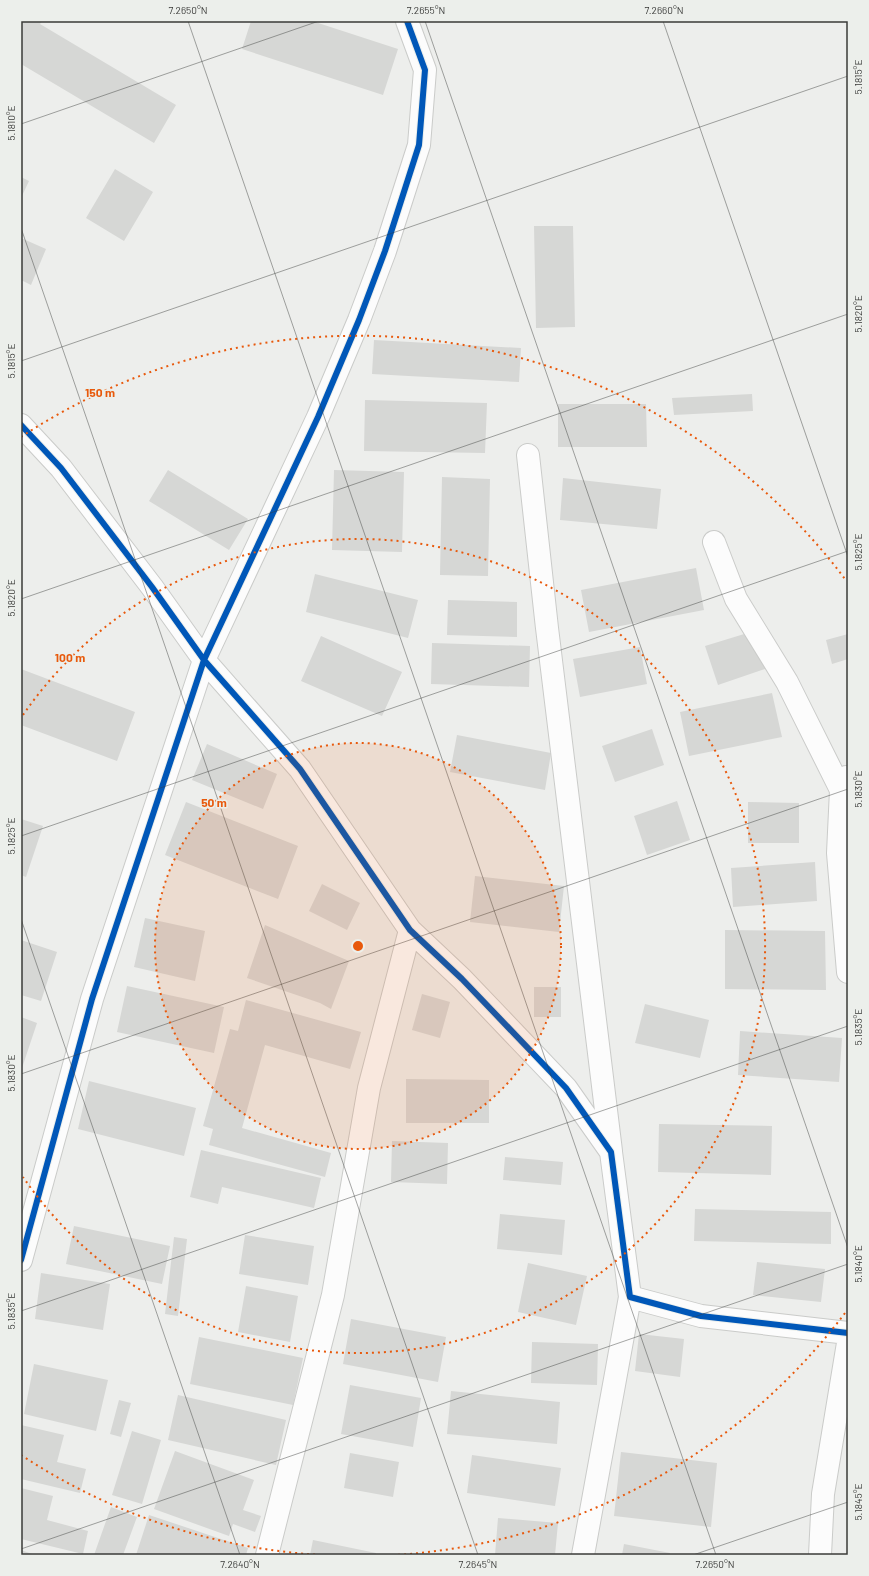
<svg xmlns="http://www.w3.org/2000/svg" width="869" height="1576" font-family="Barlow,sans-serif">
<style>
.building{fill:#d6d7d5}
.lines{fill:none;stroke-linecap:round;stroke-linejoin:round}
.minor-casing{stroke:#cacbc9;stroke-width:24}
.minor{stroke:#fcfcfc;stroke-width:22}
.cycleway-casing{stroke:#ecefeb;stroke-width:8}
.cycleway{stroke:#0057b8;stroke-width:6}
.ticks{fill:none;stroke:#3a3b39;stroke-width:1;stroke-opacity:0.45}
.ring{fill:none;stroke:#e8590c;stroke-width:2;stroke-dasharray:2 4}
.centre{fill:#e8590c;stroke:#ecefeb;stroke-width:2}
.ring-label{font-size:12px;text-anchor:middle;font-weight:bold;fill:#e8590c;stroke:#ecefeb;stroke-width:3;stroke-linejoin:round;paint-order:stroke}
.neatline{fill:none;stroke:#3a3b39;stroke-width:1.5}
.ticks-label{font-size:10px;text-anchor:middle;fill:#3a3b39}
</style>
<rect width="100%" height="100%" fill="#edeeec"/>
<path class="building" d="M21,21H42L40,24L176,105L154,143L21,64Z
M251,21H312L398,49L383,95L242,49Z
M115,169L153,192L124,241L86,218Z
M21,177L29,181L21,198Z
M534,226H573L575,327L536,328Z
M21,238L46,249L31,285L21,280Z
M374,340L521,348L519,382L372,374Z
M752,394L753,411L674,415L672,398Z
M365,400L487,403L485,453L364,451Z
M558,404H646L647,447H558Z
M168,470L248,519L229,550L149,501Z
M334,470L404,472L402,552L332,550Z
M442,477L490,479L488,576L440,575Z
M563,478L661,489L657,529L560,520Z
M696,568L704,610L589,632L581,590Z
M315,574L418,600L408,638L306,612Z
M448,600L517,602V637L447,635Z
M754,631L768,668L718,685L705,646Z
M848,634V659L832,664L826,640Z
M321,636L402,672L382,716L301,681Z
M432,643L530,646L529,687L431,684Z
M640,647L647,684L580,697L573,659Z
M21,669L135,712L117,761L21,725Z
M772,693L782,737L689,756L680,712Z
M652,729L664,765L615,782L602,746Z
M457,735L551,753L545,790L450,772Z
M207,744L277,774L263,809L192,780Z
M677,801L690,840L647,855L634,816Z
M186,802L298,846L278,899L165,855Z
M748,802L799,803V843H748Z
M21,819L43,826L26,877L21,875Z
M815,862L817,901L733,907L731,868Z
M475,876L564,886L559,932L470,922Z
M322,884L360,903L347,930L309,911Z
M145,918L205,931L195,981L134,967Z
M265,925L349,961L331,1009L320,1003L247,978Z
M725,930L825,931L826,990L725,989Z
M21,940L57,952L41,1001L21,995Z
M127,986L224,1007L214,1053L117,1032Z
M534,987H561V1017H534Z
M422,994L450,1002L440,1038L412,1030Z
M246,1000L361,1032L350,1069L265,1045L242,1128L331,1153L325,1177L209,1145L213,1129L203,1126L230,1029L238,1031Z
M645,1004L709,1020L700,1058L635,1043Z
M21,1017L37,1023L21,1071Z
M740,1031L842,1038L839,1082L738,1075Z
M406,1079L489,1080V1123H406Z
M89,1081L196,1108L184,1156L78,1129Z
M659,1124L772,1126L771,1175L658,1172Z
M392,1141L448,1143L447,1184L391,1182Z
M201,1150L321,1178L314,1208L222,1187L218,1204L190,1197Z
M505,1157L563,1162L561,1185L503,1180Z
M695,1209L831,1212V1244L694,1241Z
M500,1214L565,1220L562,1255L497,1249Z
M74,1226L170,1246L162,1284L66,1264Z
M245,1235L314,1246L308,1285L239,1274Z
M174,1237L187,1239L178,1316L165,1314Z
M757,1262L825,1269L821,1302L753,1295Z
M528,1263L587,1276L576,1325L518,1312Z
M41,1273L110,1284L103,1330L35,1319Z
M246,1286L298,1296L290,1342L238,1332Z
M351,1319L446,1337L438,1382L343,1364Z
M639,1334L684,1339L680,1377L635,1371Z
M199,1337L303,1358L293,1405L190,1384Z
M532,1342L598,1344L597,1385L531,1383Z
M34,1364L108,1380L96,1431L24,1414Z
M350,1385L421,1398L413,1447L341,1434Z
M451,1391L560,1402L557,1444L447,1434Z
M178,1395L286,1420L276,1465L168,1440Z
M119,1400L131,1403L121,1437L110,1434Z
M21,1425L64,1435L57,1462L86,1469L80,1493L21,1479Z
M132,1431L161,1440L142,1504L112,1495Z
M175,1451L254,1480L243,1510L261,1516L255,1532L233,1524L229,1536L154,1509Z
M621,1452L717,1463L711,1527L614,1516Z
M350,1453L399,1462L393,1497L344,1488Z
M472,1455L561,1468L555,1506L467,1493Z
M21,1488L53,1496L47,1520L88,1531L83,1554L21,1539Z
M111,1507L137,1517L123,1555H94Z
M149,1515L248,1548L246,1555H136Z
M498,1518L558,1523L555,1555H495Z
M313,1540L376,1553V1555H310Z
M624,1544L670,1553L669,1555H622Z
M21,1550L35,1555H21Z"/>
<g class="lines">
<g class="minor-casing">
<path id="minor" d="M21,425L61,468L152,587L204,660L300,769L410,930L462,979L566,1088L611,1152L630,1297L701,1316L848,1333
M528,455L547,628L611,1151
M714,542L736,599L787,682L841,790
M846,777L841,790L838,853L848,972
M21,1260L92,999L204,660L318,417L359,320L385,251L419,145L425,70L407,21
M267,1555L333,1295L369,1088L410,930
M583,1555L630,1297
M820,1555L823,1494L848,1343"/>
</g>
<use href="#minor" class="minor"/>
<g class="cycleway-casing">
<path id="cycleway" d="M21,425L61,468L152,587L204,660L300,769L410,930L462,979L566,1088L611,1152L630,1297L701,1316L848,1333
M21,1260L92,999L204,660L318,417L359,320L385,251L419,145L425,70L407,21"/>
</g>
<use href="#cycleway" class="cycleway"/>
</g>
<path class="ticks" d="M188,21L716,1555M425,21L848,1248M663,21L848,557M21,124L319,21M21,228L478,1555M21,361L848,76M21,599L848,314M21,836L848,551M21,919L240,1555M21,1074L848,789M21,1311L848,1026M21,1549L848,1264M693,1555L848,1502"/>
<circle cx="358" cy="946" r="203" fill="#e8590c" fill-opacity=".12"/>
<g class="ring">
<circle cx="358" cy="946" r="203"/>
<path d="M23 715A407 407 0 1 1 23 1177"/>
<path d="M845 1313A610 610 0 0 1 395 1555M321 1555A610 610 0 0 1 21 1455M21 437A610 610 0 0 1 845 579"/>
</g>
<circle cx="358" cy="946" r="6" class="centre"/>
<g class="ring-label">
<text x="100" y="397">150 m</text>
<text x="70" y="662">100 m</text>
<text x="214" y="807">50 m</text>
</g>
<rect width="869" height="1576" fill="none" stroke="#ecefeb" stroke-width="44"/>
<rect x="22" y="22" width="825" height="1532" class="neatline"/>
<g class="ticks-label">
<text x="188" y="14">7.2650°N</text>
<text x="426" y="14">7.2655°N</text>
<text x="664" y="14">7.2660°N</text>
<text transform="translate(858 77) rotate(-90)" y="4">5.1815°E</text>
<text transform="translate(11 123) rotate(-90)" y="4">5.1810°E</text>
<text transform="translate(858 314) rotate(-90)" y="4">5.1820°E</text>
<text transform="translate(11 361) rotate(-90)" y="4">5.1815°E</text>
<text transform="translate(858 552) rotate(-90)" y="4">5.1825°E</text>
<text transform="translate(11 598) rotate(-90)" y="4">5.1820°E</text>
<text transform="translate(858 789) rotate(-90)" y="4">5.1830°E</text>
<text transform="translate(11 836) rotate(-90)" y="4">5.1825°E</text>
<text transform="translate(858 1027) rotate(-90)" y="4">5.1835°E</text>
<text transform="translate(11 1073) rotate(-90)" y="4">5.1830°E</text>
<text transform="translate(858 1264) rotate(-90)" y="4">5.1840°E</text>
<text transform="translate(11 1311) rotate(-90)" y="4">5.1835°E</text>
<text transform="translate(858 1502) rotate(-90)" y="4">5.1845°E</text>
<text x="240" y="1568">7.2640°N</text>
<text x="478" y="1568">7.2645°N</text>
<text x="715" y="1568">7.2650°N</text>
</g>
</svg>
